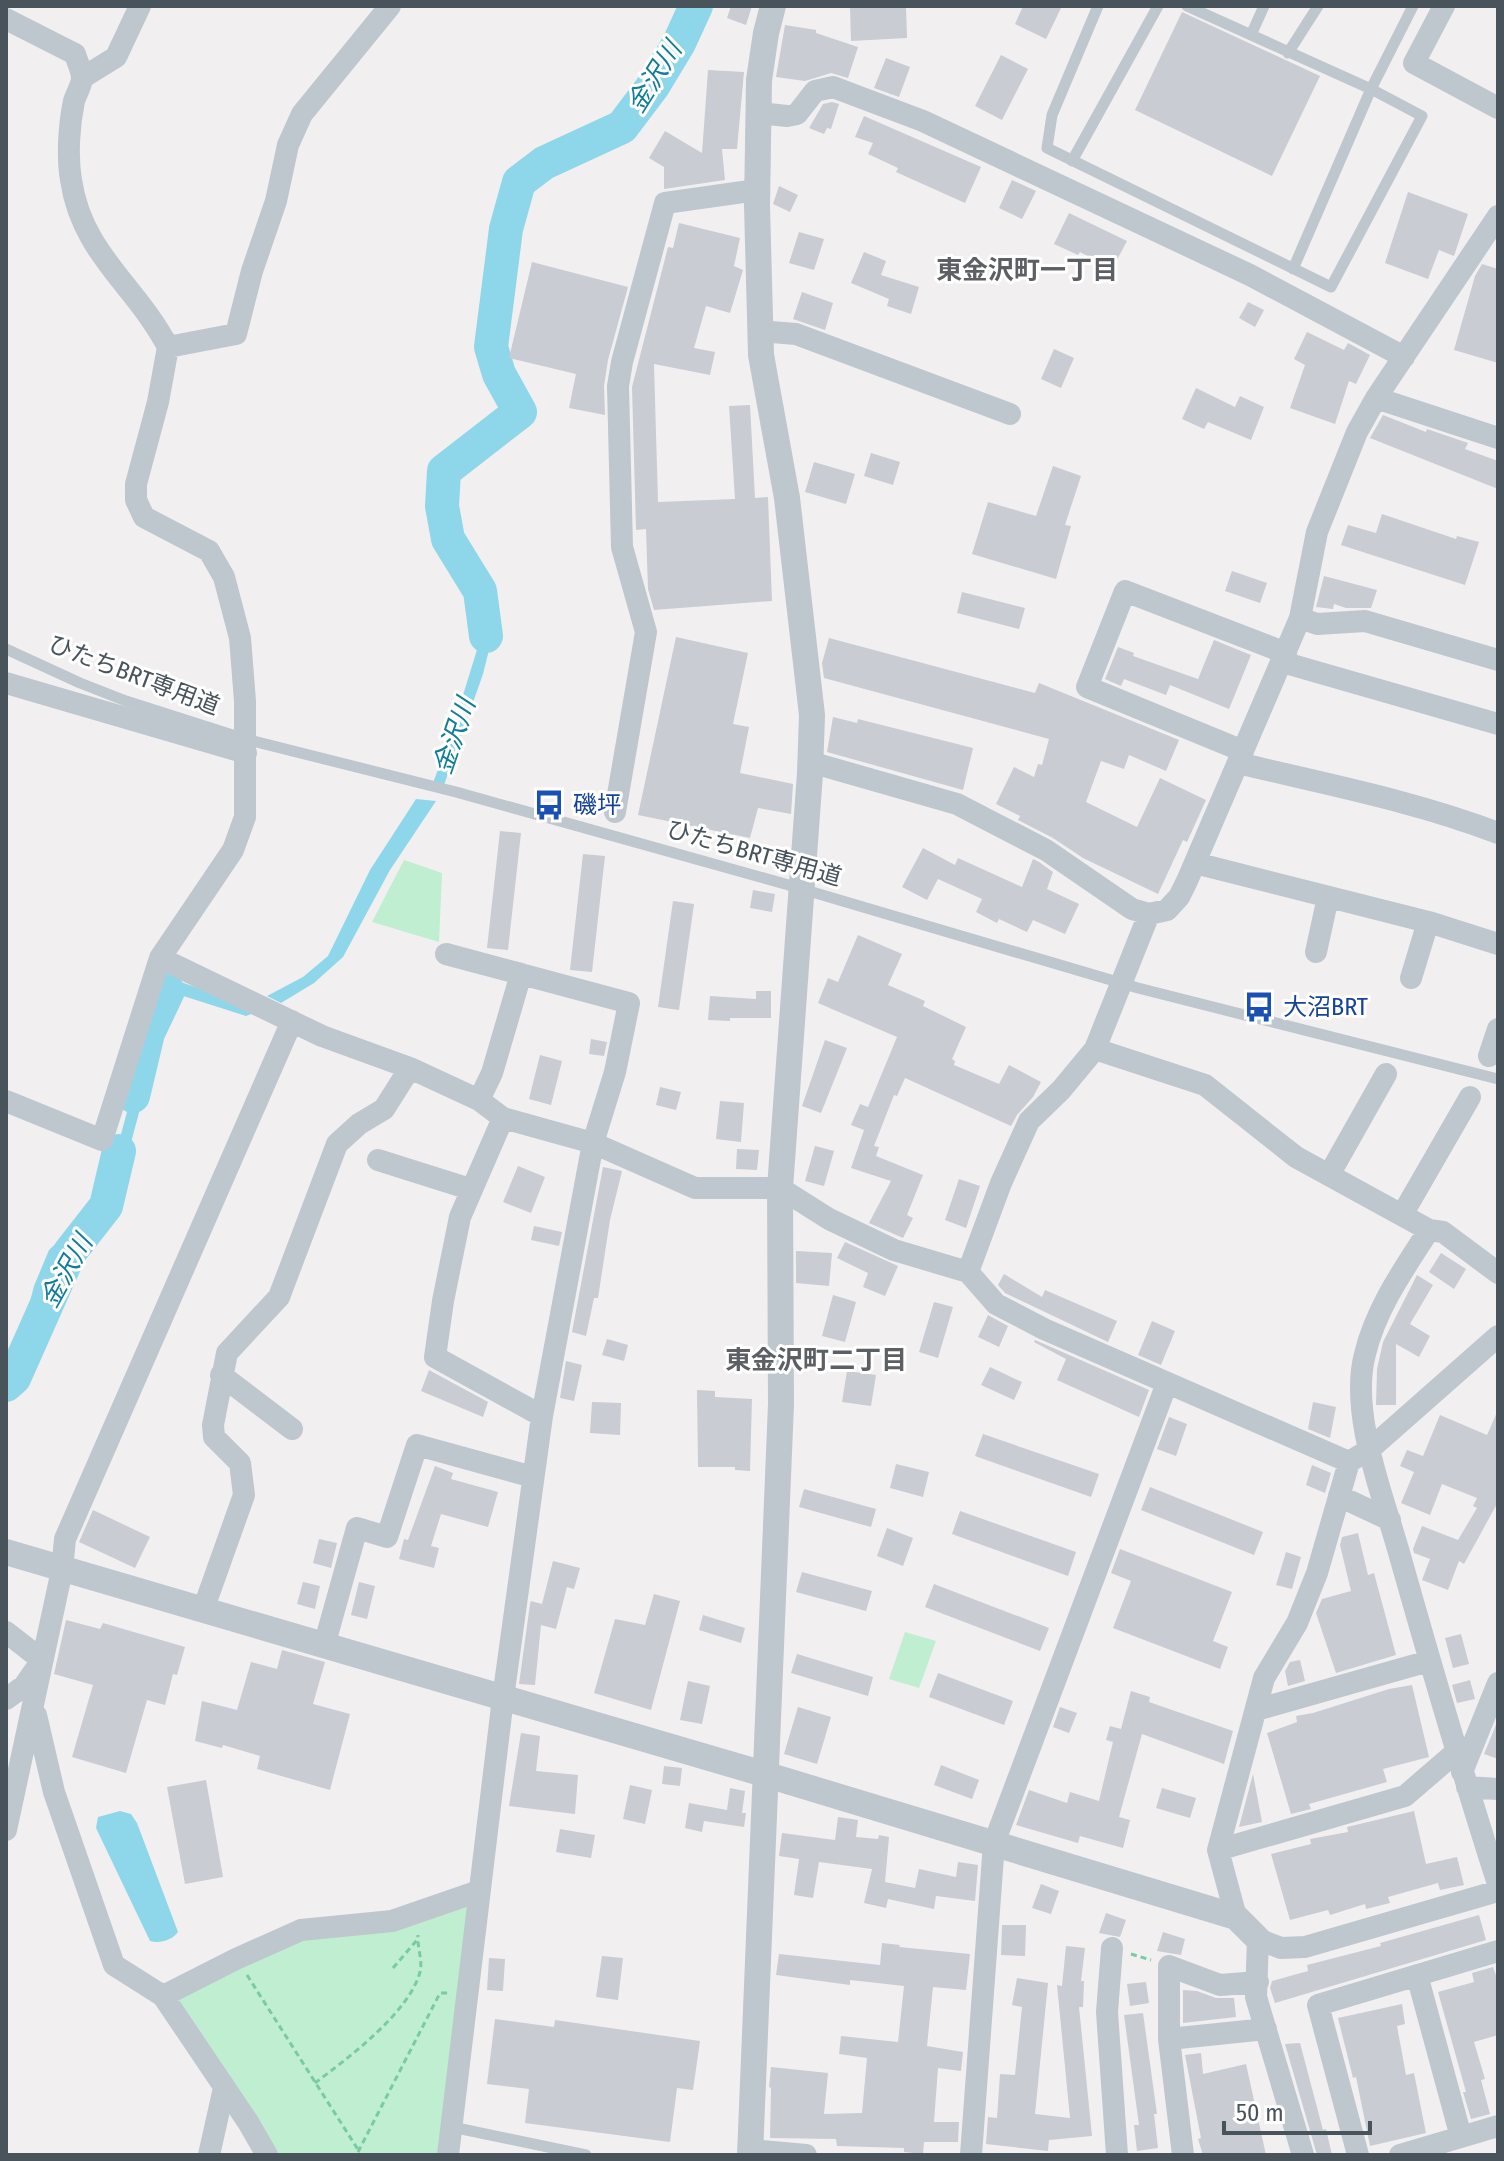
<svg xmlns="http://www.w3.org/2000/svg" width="1504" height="2161" font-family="'Fira Sans Condensed','Noto Sans JP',sans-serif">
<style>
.green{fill:#bfeed1}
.water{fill:#8ed7ea}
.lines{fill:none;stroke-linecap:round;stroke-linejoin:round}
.river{stroke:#8ed7ea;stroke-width:34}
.building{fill:#c9ccd2}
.path{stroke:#78cba2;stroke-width:3;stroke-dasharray:6 4;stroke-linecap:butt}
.service{stroke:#bec7ce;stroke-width:11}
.minor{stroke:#bec7ce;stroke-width:22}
.tertiary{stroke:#bec7ce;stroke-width:26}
.labels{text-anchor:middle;stroke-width:6;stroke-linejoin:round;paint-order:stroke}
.street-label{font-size:24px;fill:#48535c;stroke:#fff}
.transit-label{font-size:24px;fill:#164399;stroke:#fff;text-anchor:start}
.water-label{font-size:26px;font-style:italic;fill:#107c98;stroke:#fff}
.neighbourhood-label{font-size:26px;font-weight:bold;fill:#5c6064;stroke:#fff}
</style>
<rect width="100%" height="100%" fill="#f2eff0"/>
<path class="green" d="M404,860L442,873L439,942L372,922Z
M905,1632L936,1641L919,1688L889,1679Z
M470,1900L441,2155H274L169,1997L302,1934Z"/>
<path class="water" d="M687,6H705L642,119L631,109Z
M486,590L491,642L483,674L444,785L433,783L451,734L480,640L475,592Z
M416,799L436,801L390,870L343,957L314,983L281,1003L267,996L303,977L328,956L370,870Z
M168,981H178L241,1003L257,1012L246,1016L177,994L169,1000L116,1199L100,1191L110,1141L120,1138L156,1004Z
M97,1195L115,1204C101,1215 83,1226 71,1240C60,1253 51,1274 45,1290C32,1323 36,1371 6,1394V1381L11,1377L34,1286L49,1250L89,1212Z
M120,1811L131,1814L137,1823L178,1932C172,1940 160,1944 150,1941L96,1828L98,1817Z"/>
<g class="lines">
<path class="river" d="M486,636L480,591L448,539L442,506L444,471L520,412L499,374L491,347L506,229L519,182L544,163L622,127L653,86L679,43L696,6
M133,1096L148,1033L168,991
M6,1385L14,1378L70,1252L106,1206L119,1151"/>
</g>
<path class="building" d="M731,6H752L746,25L727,18Z
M898,6H906L907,38L851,41L850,8Z
M1023,6H1062L1046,39L1015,24Z
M1182,12L1320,76L1272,176L1135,110Z
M785,25L816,30V33L858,47L848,78L831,73L805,81L776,77Z
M1001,55L1028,69L1002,120L975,106Z
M886,58L910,67L899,97L874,88Z
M708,70L744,72L737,149H722L725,180L664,189V167L649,158L665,131L702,153Z
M832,102L839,104L831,129L827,128L824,134L809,128L823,104Z
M864,116L981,167L965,203L896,172L898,168L868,154L873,143L855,137Z
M1012,180L1036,191L1022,219L999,208Z
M779,186L798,195L790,212L773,204Z
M1408,192L1468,214L1454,256L1439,250L1428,279L1385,263Z
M1069,213L1127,241L1112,269L1080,252L1078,255L1054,244Z
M679,223L740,238L734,266L743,270L730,313L706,306L694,348L715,352L710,375L654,364L658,502L735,499L729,406L750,405L755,498L768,497L772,601L654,610L648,589L646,529L636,530L632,387L668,247L673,248Z
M799,232L824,239L814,270L789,263Z
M864,252L886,261L881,275L919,287L911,314L887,306L889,299L851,283Z
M532,262L628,287L608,360L604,386L605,415L569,408L576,374L509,358Z
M1482,264L1498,269V363L1454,350L1475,276Z
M802,292L833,303L825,330L793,319Z
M1248,302L1264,310L1255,327L1239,318Z
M1307,332L1344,350L1348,343L1370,355L1356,384L1349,381L1335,424L1290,408L1305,365L1294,359Z
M1054,349L1074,358L1061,388L1041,379Z
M1196,388L1235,407L1240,396L1264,407L1251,440L1208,422L1204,429L1182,419Z
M1383,415L1426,432L1427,429L1468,443L1465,449L1498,461V489L1370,438Z
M871,453L900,462L893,485L864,476Z
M814,462L855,474L846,504L805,492Z
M1053,466L1081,476L1065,525L1071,526L1056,579L972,554L988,502L1036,516Z
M1382,514L1456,539L1457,536L1479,542L1465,585L1341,545L1348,525L1376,533Z
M1232,571L1267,583L1260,603L1225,591Z
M1324,576L1377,590L1371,608H1346L1334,604L1333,609L1316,607Z
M962,592L1025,608L1019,629L957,613Z
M676,637L748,653L733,724L749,727L740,773L793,784L791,814L758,808L750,838L638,815Z
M829,638L1035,693L1039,683L1179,740L1166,771L1129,755L1124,769L1101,761L1086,802L1137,827L1160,778L1206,800L1187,842L1183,840L1158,894L1083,858L1053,838L1018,820L1020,816L996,804L1014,767L1034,777L1038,764L1042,765L1049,739L824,678L822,663Z
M1214,640L1251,655L1229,709L1170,685L1166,695L1124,679L1121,686L1105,679L1118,647L1134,653L1133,656L1198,679Z
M833,717L857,723L858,719L973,748L963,790L827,752Z
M500,831L521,833L508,950L487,948Z
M923,848L955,865L958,858L1022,887L1033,859L1039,862L1053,872L1047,889L1079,904L1065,934L1033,920L1027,932L999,919L997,923L976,912L982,899L938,879L927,900L902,887Z
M583,854L605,856L592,972L570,970Z
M753,890L775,894L772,912L750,908Z
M673,901L694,904L679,1010L658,1007Z
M858,935L902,954L888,985L925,1001L923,1006L966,1027L952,1059L955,1061L954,1065L999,1084L1009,1065L1041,1082L1033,1097L1017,1115L1011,1126L905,1078L897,1096L894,1095L874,1146L879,1147L876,1156L923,1175L907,1215L913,1218L903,1238L869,1223L891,1181L851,1168L864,1130L851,1125L860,1104L868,1107L897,1037L818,1003L828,978L838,982Z
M756,991H771V1018H730V1021L708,1020L710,996L756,999Z
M591,1039L607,1042L604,1056L589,1054Z
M825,1040L847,1048L821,1113L802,1106Z
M540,1055L562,1061L551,1105L529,1099Z
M660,1087L681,1092L676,1110L656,1105Z
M720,1101L744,1103L741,1142L716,1139Z
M815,1146L834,1151L824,1186L805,1181Z
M737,1149L759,1150L757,1170L736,1169Z
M518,1166L545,1177L531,1213L503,1202Z
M603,1167L622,1171L610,1220L598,1298H594L586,1336L572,1332Z
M959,1179L980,1186L966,1228L945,1220Z
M534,1226L562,1232L559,1246L531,1240Z
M845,1242L898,1266L885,1296L863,1287L868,1273L837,1258Z
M796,1251L832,1253L829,1286L796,1283Z
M1441,1253L1466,1269L1454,1289L1429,1272Z
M1004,1274L1042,1297L1045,1290L1117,1321L1108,1342L1005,1293L998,1285Z
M1417,1275L1433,1285L1410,1324L1430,1336L1419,1357L1396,1344V1405H1376L1377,1369L1383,1342Z
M833,1295L856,1302L845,1342L822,1336Z
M934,1302L953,1307L938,1358L919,1352Z
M988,1315L1008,1326L999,1347L978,1337Z
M1152,1321L1175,1331L1161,1365L1138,1355Z
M607,1339L628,1345L624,1361L602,1355Z
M1035,1340L1149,1390L1139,1417L1057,1380L1066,1359L1034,1342Z
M566,1361L582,1365L574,1401L560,1398Z
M990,1367L1022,1382L1014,1400L981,1385Z
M429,1370L488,1402L483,1417L421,1391Z
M847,1371L876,1375L871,1406L842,1402Z
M697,1390L715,1391V1397L752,1399L750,1471L735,1470V1467H698Z
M592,1402L621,1403L620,1435L590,1433Z
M1313,1402L1336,1407L1330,1438L1308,1429Z
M1498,1410V1502L1464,1564L1459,1561L1448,1590L1422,1580L1430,1559L1414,1553L1413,1549L1422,1526L1458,1540L1477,1508L1473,1506L1477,1498L1442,1484L1430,1515L1401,1503L1414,1472L1400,1466L1407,1450L1423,1456L1440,1415L1487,1435Z
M1169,1417L1187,1424L1176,1456L1157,1449Z
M983,1434L1099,1474L1091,1497L975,1456Z
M896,1464L929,1472L923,1497L890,1488Z
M1312,1465L1331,1473L1325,1493L1306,1485Z
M435,1466L453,1473L451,1479L498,1492L488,1527L441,1514L431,1546L439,1548L434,1568L399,1559L404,1539L408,1540Z
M1150,1487L1263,1532L1254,1555L1141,1510Z
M804,1489L876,1509L871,1527L799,1507Z
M93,1510L150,1537L135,1568L79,1542Z
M960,1511L1076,1552L1068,1576L952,1534Z
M887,1528L913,1538L903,1566L877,1556Z
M1358,1533L1368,1575L1374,1573L1396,1655L1336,1673L1316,1613L1322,1599L1351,1591L1340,1545L1342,1537Z
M319,1539L337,1543L331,1568L313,1563Z
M1120,1549L1232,1592L1213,1641L1228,1647L1220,1669L1113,1628L1131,1581L1111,1573Z
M1286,1552L1301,1557L1292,1589L1276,1585Z
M553,1561L580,1568L574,1589L567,1587L556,1629L541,1625L535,1685L519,1684L530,1604L531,1601L542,1604Z
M802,1572L872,1591L866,1611L796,1592Z
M303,1582L320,1586L315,1609L297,1604Z
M359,1582L375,1586L367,1619L351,1615Z
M934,1584L1049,1628L1040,1651L925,1607Z
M654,1594L680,1601L651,1710L594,1693L615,1619L645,1625Z
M703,1615L745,1628L741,1643L699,1630Z
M66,1620L100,1629L103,1623L185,1647L177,1675L173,1674L165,1705L147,1700L126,1773L72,1757L93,1685L54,1674Z
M1461,1634L1469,1664L1453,1668L1445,1638Z
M282,1650L325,1662L313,1704L350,1714L330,1790L257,1769L260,1756L223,1745L222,1748L195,1741L202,1701L237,1710L251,1662L277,1669Z
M797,1654L873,1677L868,1696L791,1673Z
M1300,1660L1305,1681L1288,1686L1285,1671L1290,1662Z
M938,1673L1013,1701L1004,1725L929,1697Z
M1470,1680L1475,1699L1457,1703L1452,1685Z
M688,1681L710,1686L702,1724L680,1720Z
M1412,1685L1429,1757L1383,1769L1387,1782L1309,1804L1311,1809L1291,1814L1267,1733L1297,1722L1296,1716L1313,1713L1389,1689Z
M1131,1691L1150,1697L1149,1702L1233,1731L1224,1764L1142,1734L1119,1817L1130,1820L1123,1848L1080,1836L1078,1843L1016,1825L1029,1790L1067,1803L1070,1792L1099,1801L1113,1742L1106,1740L1110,1726L1121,1729Z
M798,1707L831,1717L817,1764L784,1754Z
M1060,1707L1077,1713L1069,1733L1053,1727Z
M1498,1720V1759L1484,1754Z
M521,1733L540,1736L536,1771L578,1775L575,1814L509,1806Z
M941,1765L979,1780L972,1799L934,1785Z
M664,1766L682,1768L680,1786L662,1784Z
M1253,1774L1262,1822L1239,1827Z
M206,1780L223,1877L185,1884L167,1787Z
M630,1785L652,1790L645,1824L623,1819Z
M730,1788L745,1791L742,1813H746L744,1827L704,1821L702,1832L685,1828L689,1803L727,1810Z
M1162,1788L1196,1798L1190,1818L1156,1808Z
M1414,1811L1426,1864L1457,1857L1464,1885L1440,1890L1438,1883L1388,1897L1390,1903L1366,1909L1365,1904L1330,1915L1328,1910L1290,1920L1271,1854L1311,1844L1310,1839L1348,1832L1347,1827Z
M838,1817L858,1820L856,1837L878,1839L879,1835L889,1837L885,1882L915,1888L919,1869L956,1877L958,1862L978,1865L975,1901L936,1896L934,1909L888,1899L886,1908L864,1903L872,1869L819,1862L813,1898L794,1895L799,1859L779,1856L782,1833L835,1840Z
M560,1829L595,1835L591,1858L556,1852Z
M1041,1884L1059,1891L1051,1914L1032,1908Z
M1106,1913L1126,1920L1120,1937L1099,1933Z
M1479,1915L1486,1940L1275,2003L1270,1988L1272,1981L1308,1971L1307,1965L1381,1946L1380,1943Z
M1002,1925H1026L1025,1956L1001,1955Z
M1163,1932L1185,1939L1181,1955L1157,1951Z
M882,1943L900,1945L899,1947L970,1954L966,1990L933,1987L927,2046L963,2052L961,2071L938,2068L934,2122H959L958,2142H924L923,2154L904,2152V2148L837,2146L836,2139L770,2138L771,2088L769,2087L771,2067L828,2073L824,2114L862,2113L867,2058L839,2054L841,2036L898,2042L904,1986L850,1980V1985L776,1975L779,1954L880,1965Z
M1066,1946L1085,1948L1081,1981H1084L1083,2007H1079L1092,2136L1049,2140L1048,2151L986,2144L988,2117L997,2118L1000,2074L1015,2075L1022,2007L1012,2005L1017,1978L1048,1983L1035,2114L1070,2118L1057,1985L1062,1986Z
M602,1956L623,1958L618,2000L596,1997Z
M489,1958L505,1959L503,1991L487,1990Z
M1493,1967L1498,1981V2035L1474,2042L1485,2079L1481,2080L1490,2114L1471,2119L1463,2092H1466L1438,1992L1474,1982L1472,1973Z
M1146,1982L1149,2003L1130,2006L1127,1984Z
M1183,1990L1197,1991L1216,1998H1234L1236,2017L1183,2023Z
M1402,2004L1405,2024L1397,2026L1406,2075L1414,2073L1426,2133L1370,2146L1356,2077L1353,2078L1338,2018Z
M1143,2013L1157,2114H1154L1158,2148L1137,2151L1134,2125H1139L1124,2015Z
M495,2019L554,2027L555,2020L700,2041L693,2090L677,2088L670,2142L525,2123L529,2089L487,2084Z
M1300,2043L1323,2130L1326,2129L1332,2155H1317L1285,2044Z
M1201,2053L1203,2074L1246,2064L1266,2155H1203L1198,2139L1201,2138L1185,2055Z"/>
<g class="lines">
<path class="path" d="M1131,1954L1151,1960
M393,1968L417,1940
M247,1975L357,2148L358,2155
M315,2083C348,2058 409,2013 420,1972C423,1960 417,1948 418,1935
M358,2152L440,1993H449"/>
<path class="service" d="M1098,6L1052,115L1047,148L1331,287L1422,116L1371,89L1187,6
M1251,35L1264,6
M1288,53L1318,6
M1072,161L1158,6
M1293,269L1371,89L1413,6
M6,649L80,683L126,701L245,739L456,792L785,884L1138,988L1498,1079
M452,2127L586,2155"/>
<path class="minor" d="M1444,6L1414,63L1498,108
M6,19L75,54C77,61 82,71 82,78C82,85 76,94 74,101C69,125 67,156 71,180C82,254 135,284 168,347L158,402L136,484V500L144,517L209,551L224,577L240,638L245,701V817L233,850L160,958L102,1140L6,1101
M82,78L116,57L140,6
M758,113L787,116L797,114L815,91L833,87L923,121L1250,275L1404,357
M760,331L796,334L1010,414
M168,347L236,334L252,271L276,201L288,145L302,114L390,6
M1376,398L1498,438
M1300,618L1317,624L1365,621L1498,660
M1282,662L1498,724
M6,683L246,753
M1243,751L1087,687L1125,591L1286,653
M810,762L957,804L1046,850L1132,909L1149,914L1167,910L1179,897L1187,881L1300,618L1317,532L1357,432L1376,398L1498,216
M1238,763C1325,784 1415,801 1498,833
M615,812L646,632L622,547L618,386L622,362L665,203L757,190
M1195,863L1432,923L1498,944
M1316,952L1328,897
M446,954L521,974L492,1073L479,1100
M160,958L322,1036L410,1068L479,1100L503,1118L593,1143L695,1188H780L829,1219L894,1250L968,1272L996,1304L1044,1329L1349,1462
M1411,978L1428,922
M1095,1049L1205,1085L1296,1157L1429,1230C1404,1269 1376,1308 1365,1354C1349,1414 1384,1498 1400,1556C1431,1666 1463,1775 1498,1884
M1489,1056L1498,1029
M503,1118L460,1217L443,1301L435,1357L542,1416
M378,1160L470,1189
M1329,1175L1386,1074
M1402,1215L1470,1097
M1429,1230L1443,1232L1498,1273
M968,1272L1001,1183L1029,1121L1061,1090L1095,1049L1149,914
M221,1375L292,1429
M1339,1496L1390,1520
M203,1610L244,1495L240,1463L214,1437L213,1425L227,1353L279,1297L337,1144L359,1124L384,1109L410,1068
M6,1632L42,1660L24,1686L6,1699
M324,1646L357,1528L387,1537L417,1445L533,1477
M1256,1710L1429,1661
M36,1715L54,1792L114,1965L163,1996L248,2122L267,2155
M1462,1772L1498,1683
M1467,1787L1498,1789
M6,1830L62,1570L65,1539L292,1021
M1218,1850L1405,1796L1456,1752
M1236,1917L1218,1850L1264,1678L1297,1623L1317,1573L1349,1462L1370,1449L1498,1336
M1112,1948L1107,2012L1117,2155
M1417,1975L1461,2137
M163,1996L236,1959L301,1930L392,1921L479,1891
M1169,2039V1966L1220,1985L1258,1982
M751,2150L806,2155
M209,2155L224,2088
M448,2155L503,1698L542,1416L593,1143L615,1072L629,1003L521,974
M971,2155L994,1843L1167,1383
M1183,2155L1169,2039L1266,2029
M1303,2155L1256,1997L1258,1939L1281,1948L1305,1947L1498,1891
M1358,2155L1318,2005L1498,1951
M1400,2155L1498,2126"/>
<path class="tertiary" d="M6,1552L764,1774L1236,1917L1258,1939
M750,2155L781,1404L780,1188L810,773L812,715L787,498L761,355L757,205L759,80L766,33L773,6"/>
</g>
<defs>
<g id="bus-bare" transform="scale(2.4)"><path d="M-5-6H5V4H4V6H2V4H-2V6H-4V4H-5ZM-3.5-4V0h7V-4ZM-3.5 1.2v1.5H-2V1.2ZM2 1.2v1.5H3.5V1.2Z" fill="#1a4fb4" stroke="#fff" stroke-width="2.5" paint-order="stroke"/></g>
</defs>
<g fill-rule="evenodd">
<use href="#bus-bare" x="549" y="805"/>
<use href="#bus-bare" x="1259" y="1007"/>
</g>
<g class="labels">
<g class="street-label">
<text transform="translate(134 675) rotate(21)" y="8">ひたちBRT専用道</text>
<text transform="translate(754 853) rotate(16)" y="8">ひたちBRT専用道</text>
</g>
<g class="transit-label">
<text x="573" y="813">磯坪</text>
<text x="1283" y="1015">大沼BRT</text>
</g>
<g class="water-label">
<text transform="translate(654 77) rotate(-58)" y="9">金沢川</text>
<text transform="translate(454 736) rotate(-71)" y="9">金沢川</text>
<text transform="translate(66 1271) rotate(-61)" y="9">金沢川</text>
</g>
<g class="neighbourhood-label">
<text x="1027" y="279">東金沢町一丁目</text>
<text x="816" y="1369">東金沢町二丁目</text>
</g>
</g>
<rect width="1504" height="2161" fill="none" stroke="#48535c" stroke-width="16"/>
<path d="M1224 2121v12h146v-12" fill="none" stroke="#48535c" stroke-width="4"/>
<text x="1236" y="2121" font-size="24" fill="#48535c" stroke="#ffffff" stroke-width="6" paint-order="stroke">50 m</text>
</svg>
